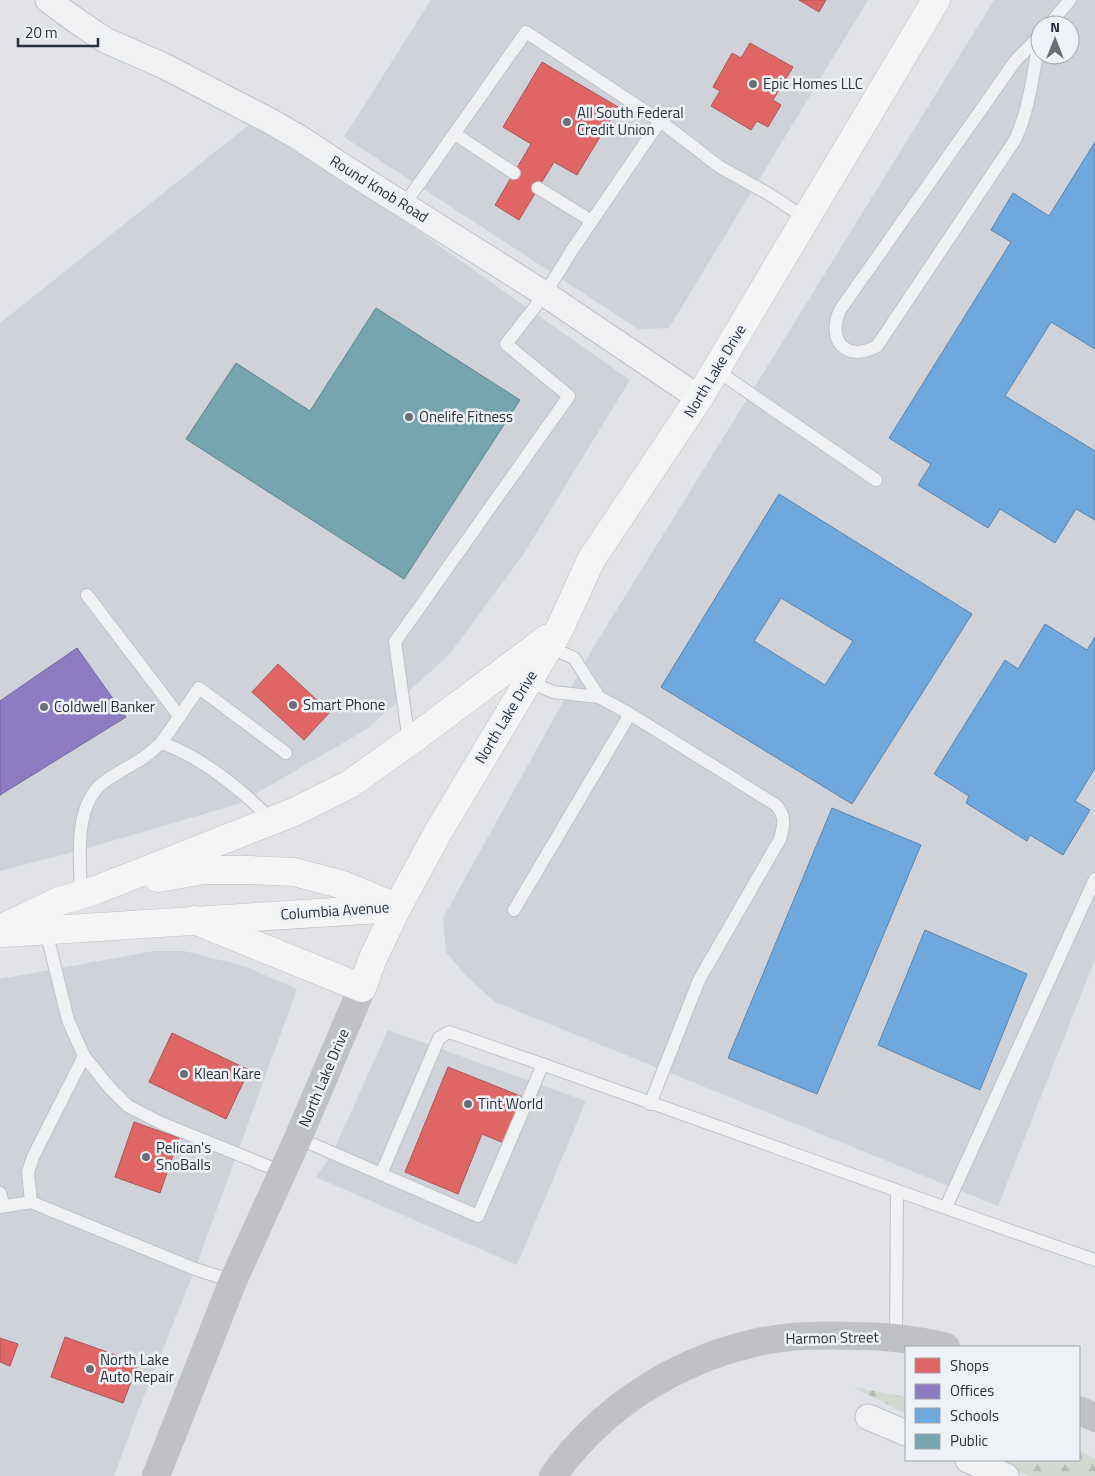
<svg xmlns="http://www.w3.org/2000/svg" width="1095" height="1476" font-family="'Titillium Web',sans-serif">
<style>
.built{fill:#cfd2d9;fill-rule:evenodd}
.forest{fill:url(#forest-firs)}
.shops{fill:#e06666;stroke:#a9565a}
.offices{fill:#8e7cc3;stroke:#6f659b}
.schools{fill:#6fa8dc;stroke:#5a84ad;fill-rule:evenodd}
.public{fill:#76a5af;stroke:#5f828d}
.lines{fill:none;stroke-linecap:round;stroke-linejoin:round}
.lane-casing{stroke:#bfc1c4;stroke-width:14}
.street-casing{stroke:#bfc1c4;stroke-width:27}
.primary-casing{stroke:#bdc0c3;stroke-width:29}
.lane{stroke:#f0f1f2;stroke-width:12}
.street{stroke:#f0f1f2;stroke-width:25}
.secondary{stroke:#bfc1c5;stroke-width:28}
.primary{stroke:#f5f5f6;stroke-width:28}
.poi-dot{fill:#696f79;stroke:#eef1f5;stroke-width:2}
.labels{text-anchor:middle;stroke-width:5;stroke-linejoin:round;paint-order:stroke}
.poi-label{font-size:15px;fill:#28303e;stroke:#eef1f5;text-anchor:start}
.street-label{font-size:15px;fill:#28303e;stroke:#eef1f5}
</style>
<defs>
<pattern id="forest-firs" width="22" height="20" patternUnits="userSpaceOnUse" patternTransform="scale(1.25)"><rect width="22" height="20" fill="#d1d9d1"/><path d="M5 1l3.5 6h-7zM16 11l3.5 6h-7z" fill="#b3bbb4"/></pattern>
</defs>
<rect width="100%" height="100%" fill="#e1e3e6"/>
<path class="built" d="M431,0H868L669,328L638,329L344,137Z
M994,0H1095V959L998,1206L495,1002L467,977L446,952L443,918L593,648ZM1040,25H1070V55H1040Z
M250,124L370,197L630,380L523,555L449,655L367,729L238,804L88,848L0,871V323Z
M154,951H184L244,966L297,989L195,1269L135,1419L114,1476H0V979Z
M388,1030L586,1101L517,1265L316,1177L333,1152Z"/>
<path class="forest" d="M853,1387L906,1397V1414Z
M1079,1450L1095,1459V1476H1028L997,1460H1079Z"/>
<path class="shops" d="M799,0H826L819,12Z
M750,43L793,67L773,100L781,105L768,127L757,121L751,130L711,106L720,91L713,87L732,53L741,58Z
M542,62L618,107L577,175L554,162L519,220L495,205L531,144L503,127Z
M278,664L330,712L304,740L252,692Z
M172,1033L249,1070L226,1119L149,1082Z
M448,1067L523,1097L504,1143L482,1134L458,1194L405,1172Z
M134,1122L179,1138L160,1193L115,1177Z
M65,1337L138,1363L123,1403L51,1377Z
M0,1338L18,1344L10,1366L0,1362Z"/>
<path class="offices" d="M77,648L126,717L0,795V701Z"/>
<path class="schools" d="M1095,142V349L1051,322L1005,396L1095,451V520L1076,509L1055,543L1000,509L988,528L918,485L931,464L889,438L1011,242L991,230L1013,193L1049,216Z
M779,494L972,614L852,804L661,687ZM781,598L853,641L825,685L754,641Z
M1045,624L1087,650L1095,637V768L1075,801L1090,810L1063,855L1030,835L1027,841L966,803L969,796L934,774L1005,660L1018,669Z
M832,808L921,845L817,1094L728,1058Z
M925,930L1027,974L980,1090L878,1045Z"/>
<path class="public" d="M376,308L520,400L404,579L186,439L236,363L310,411Z"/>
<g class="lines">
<g class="lane-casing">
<path id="lane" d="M1049,25L1070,0
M1040,36L1016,60L840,310C826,341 847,363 877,346L1015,140C1030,108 1033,72 1040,37
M455,134L514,173
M538,188L592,221
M404,205L526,32L660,121L720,167L767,193L807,219
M716,370L876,480
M87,595L180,717
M549,647L574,658L599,697
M528,681L553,692L599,697L630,714L776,805C786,816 784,825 780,839L699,980L650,1104
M409,742L395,642L569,396L506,344L545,294L572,250L660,121
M161,743L199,688L286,753
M81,894C80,860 73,805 104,782C116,773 131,766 143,758C150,753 155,748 161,743C199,755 245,792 272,821
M514,910L630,714
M46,931L68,1020L84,1056L109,1087L128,1106L161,1123L282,1172
M298,1138L478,1216L543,1064
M381,1174L439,1038L449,1032C665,1106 879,1186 1095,1260
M0,1193L4,1206
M31,1202L28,1172L33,1157L84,1056
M0,1207L31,1202L195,1269L233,1281
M946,1207L1095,879
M896,1337L897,1191"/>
</g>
<g class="street-casing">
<path id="street" d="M48,0L78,22L105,40L164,66L270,121L298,137L345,168L545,294L699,398
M868,1417L906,1433
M968,1460L1006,1476"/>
</g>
<g class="primary-casing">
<path id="primary" d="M158,878L204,870H250L294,872L340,884L391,905
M194,920L362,988L373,958L397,908L437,834L559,630L591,560L699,398L936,0
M0,929L57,902L96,890L294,812L350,784L409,742L548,638
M4,933L397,908"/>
</g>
<use href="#lane" class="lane"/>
<use href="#street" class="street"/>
<path class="secondary" d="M1079,1410L1095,1418
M156,1476L233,1281L298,1138L362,988
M553,1476C601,1408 673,1362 754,1343C787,1335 822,1335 856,1336C879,1336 901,1338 924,1342C931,1344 939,1344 946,1347"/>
<use href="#primary" class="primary"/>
</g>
<g class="poi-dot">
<circle cx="753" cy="84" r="5"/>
<circle cx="567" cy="122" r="5"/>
<circle cx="409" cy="417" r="5"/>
<circle cx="293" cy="705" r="5"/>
<circle cx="44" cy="707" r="5"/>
<circle cx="184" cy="1074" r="5"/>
<circle cx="468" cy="1104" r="5"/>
<circle cx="146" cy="1157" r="5"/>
<circle cx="90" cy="1369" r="5"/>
</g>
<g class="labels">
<g class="poi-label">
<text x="763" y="89">Epic Homes LLC</text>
<text x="577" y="118">All South Federal<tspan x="577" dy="17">Credit Union</tspan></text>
<text x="419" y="422">Onelife Fitness</text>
<text x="303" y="710">Smart Phone</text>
<text x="54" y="712">Coldwell Banker</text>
<text x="194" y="1079">Klean Kare</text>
<text x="478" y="1109">Tint World</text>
<text x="156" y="1153">Pelican's<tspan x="156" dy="17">SnoBalls</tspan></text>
<text x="100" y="1365">North Lake<tspan x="100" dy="17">Auto Repair</tspan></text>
</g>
<g class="street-label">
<text transform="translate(379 189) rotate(32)" y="5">Round Knob Road</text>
<text transform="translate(715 371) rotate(-59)" y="5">North Lake Drive</text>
<text transform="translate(506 717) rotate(-59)" y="5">North Lake Drive</text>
<text transform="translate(335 911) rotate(-4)" y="5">Columbia Avenue</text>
<text transform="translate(324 1078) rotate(-67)" y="5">North Lake Drive</text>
<text transform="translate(832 1338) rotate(-1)" y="5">Harmon Street</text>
</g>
</g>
<rect x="905" y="1346" width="175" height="115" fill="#eef1f5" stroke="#9fa4ac"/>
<rect x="915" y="1358" width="25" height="15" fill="#e06666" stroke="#9fa4ac"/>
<text x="950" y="1371" font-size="15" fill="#28303e">Shops</text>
<rect x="915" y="1384" width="25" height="15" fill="#8e7cc3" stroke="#9fa4ac"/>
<text x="950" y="1396" font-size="15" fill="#28303e">Offices</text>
<rect x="915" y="1408" width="25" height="15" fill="#6fa8dc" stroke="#9fa4ac"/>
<text x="950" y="1421" font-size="15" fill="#28303e">Schools</text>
<rect x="915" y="1434" width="25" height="15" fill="#76a5af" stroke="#9fa4ac"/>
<text x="950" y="1446" font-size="15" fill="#28303e">Public</text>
<g transform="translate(1055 40)"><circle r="24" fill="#eef1f5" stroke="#9fa4ac"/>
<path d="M0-4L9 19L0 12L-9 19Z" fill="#696f79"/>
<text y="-8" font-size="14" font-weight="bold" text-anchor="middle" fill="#28303e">N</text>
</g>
<path d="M18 38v8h80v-8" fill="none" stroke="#28303e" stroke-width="2.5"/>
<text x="25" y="38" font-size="15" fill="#28303e" stroke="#eef1f5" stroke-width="4" paint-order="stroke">20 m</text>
</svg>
